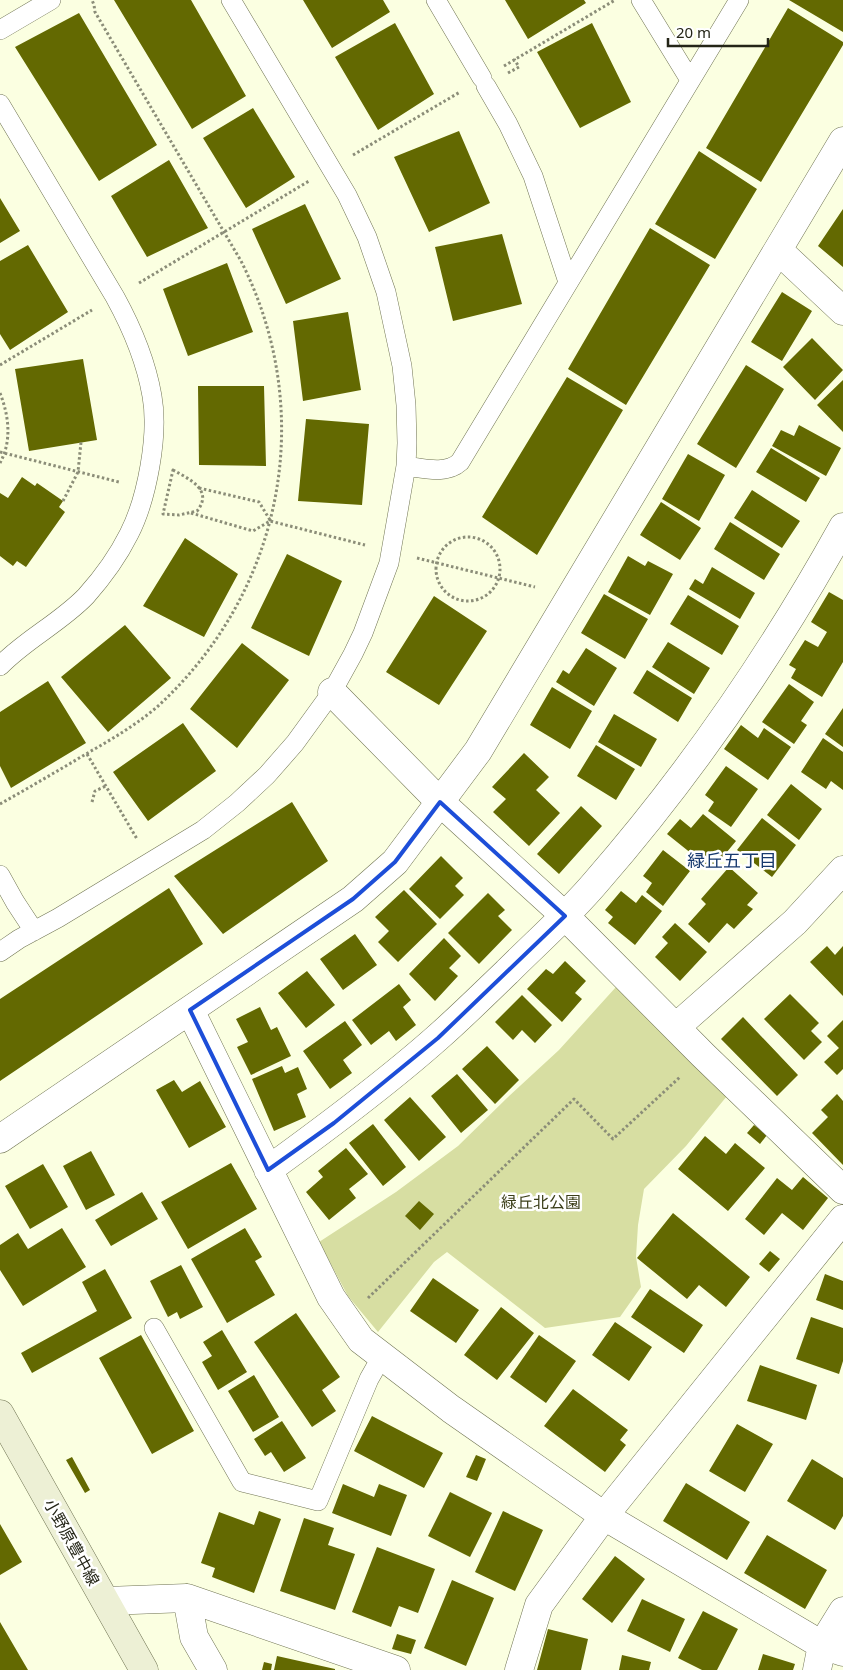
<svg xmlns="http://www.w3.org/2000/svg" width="843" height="1670" font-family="'Noto Sans','Noto Sans JP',sans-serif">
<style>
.green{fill:#d7dea2}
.building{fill:#636901}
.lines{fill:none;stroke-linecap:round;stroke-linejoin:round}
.lane-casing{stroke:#707453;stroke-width:20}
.street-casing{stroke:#707453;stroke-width:29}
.secondary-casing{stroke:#707453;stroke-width:29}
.path{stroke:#8b8d78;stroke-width:3;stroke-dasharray:2.5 2.5;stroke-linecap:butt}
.lane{stroke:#fff;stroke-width:19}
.street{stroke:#fff;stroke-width:28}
.secondary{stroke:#edf0d5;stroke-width:28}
.marked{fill:none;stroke:#1d4ed8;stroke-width:4;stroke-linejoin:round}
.labels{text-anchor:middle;stroke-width:5;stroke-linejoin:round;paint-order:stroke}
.park-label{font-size:16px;fill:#3b3e19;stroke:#fff}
.street-label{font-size:16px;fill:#242517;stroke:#fff}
.neighbourhood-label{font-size:18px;fill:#17396e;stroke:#fff}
</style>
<rect width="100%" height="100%" fill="#fbffe1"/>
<path class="green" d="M616,987L727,1096L686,1146L644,1189L638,1225L636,1257L641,1287L620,1317L545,1328L447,1252L434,1262L378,1332L348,1296L319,1242L396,1192L458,1146L507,1098L559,1050Z"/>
<path class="building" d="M114,0H191L246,96L192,129Z
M303,0H383L390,12L332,48Z
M505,0H584L586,3L528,39Z
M789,0H843V32Z
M788,8L843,42V45L761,182L706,148Z
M79,13L157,145L99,181L15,47Z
M395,23L434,94L378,130L335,57Z
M592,23L631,102L580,128L537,52Z
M253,108L295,177L246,208L203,138Z
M459,131L490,203L429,232L394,157Z
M699,151L757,189L715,259L655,224Z
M169,160L208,228L147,257L111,196Z
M0,198L20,231L0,243Z
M305,204L341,279L286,304L252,229Z
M843,209V267L818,246Z
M650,228L710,265L626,405L568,369Z
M502,234L522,304L453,321L435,247Z
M28,245L68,312L10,350L0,334V261Z
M227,263L253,332L188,356L163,289Z
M782,292L812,311L782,361L751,342Z
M348,312L361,390L303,401L293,321Z
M812,338L843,370L815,400L783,367Z
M83,359L97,440L29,451L15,369Z
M746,365L784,389L736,468L697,444Z
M567,377L623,410L537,555L482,517Z
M843,380V432L817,405Z
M198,386H264L266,466L199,465Z
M306,419L369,424L362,505L298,501Z
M799,425L841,448L826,476L772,446L781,430L794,436Z
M771,448L820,478L806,502L756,472Z
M688,454L725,475L699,521L662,499Z
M22,477L35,486L37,483L63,501L59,507L65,512L26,567L17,561L13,566L0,556V493L8,498Z
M752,490L800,521L782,548L734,518Z
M661,502L701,528L680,560L640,535Z
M730,522L780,554L764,580L714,549Z
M185,538L238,574L204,637L143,606Z
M287,554L342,581L309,656L251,628Z
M628,556L645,566L648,561L673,574L650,615L608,592Z
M712,567L755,593L740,619L689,589L695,579L703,584Z
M829,592L843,600V662L822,697L791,678L796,669L789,665L805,640L818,647L827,632L811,622Z
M604,594L648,619L625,659L581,633Z
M688,595L739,626L722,655L670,624Z
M434,596L487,631L439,705L386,672Z
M125,625L171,678L108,732L61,677Z
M668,642L710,668L694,694L652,667Z
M242,643L289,680L237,748L190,709Z
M586,648L617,668L594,706L556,682L563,670L569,674Z
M647,670L692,698L678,722L633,693Z
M48,681L86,743L11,788L0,766V712Z
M789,684L814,702L801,721L807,725L794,744L762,722Z
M552,687L592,711L570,749L530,725Z
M843,708V747L825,734Z
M614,714L657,739L641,767L598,742Z
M183,723L216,771L148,821L113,772Z
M741,725L758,738L764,728L791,747L768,780L724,749Z
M823,738L843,752V790L831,781L826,789L801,772Z
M596,745L635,769L616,800L577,776Z
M524,753L549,777L536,790L560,813L529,846L493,812L506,799L492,787Z
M726,766L758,789L731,827L708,811L714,802L705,795Z
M791,784L822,809L799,840L767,815Z
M292,802L328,861L223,934L174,876Z
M581,806L602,826L559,874L537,854Z
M703,814L736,841L712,870L667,834L680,819L691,828Z
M762,818L796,845L772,877L737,850Z
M663,850L690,871L663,906L646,892L652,883L643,876Z
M441,856L463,878L455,886L464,895L440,919L409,889Z
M729,867L758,893L747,905L753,909L734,929L727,923L709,943L688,924L706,904L701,899Z
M169,888L203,944L0,1081V999Z
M404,890L437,924L398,962L378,942L389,931L375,917Z
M621,891L636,903L642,895L662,911L635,945L608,923L613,917L605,910Z
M488,893L505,910L498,916L512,930L479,964L448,933Z
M675,923L707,952L680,981L655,957L668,943L662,937Z
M355,934L377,965L343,990L320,959Z
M444,938L461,956L449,968L458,976L435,1001L409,974Z
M827,946L835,955L843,946V996L810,962Z
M565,961L586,981L575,993L582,999L562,1022L527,989L546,969L553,974Z
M307,971L335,1005L306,1028L278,993Z
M399,984L411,1000L403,1007L416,1025L396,1041L389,1031L371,1045L352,1020Z
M790,994L819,1023L811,1031L822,1042L804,1060L764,1019Z
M522,995L552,1025L535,1043L522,1030L513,1040L495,1022Z
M260,1007L271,1030L277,1027L291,1056L251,1075L237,1047L248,1042L236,1019Z
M743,1017L798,1075L777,1096L721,1039Z
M843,1020V1069L837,1075L824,1062L839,1048L827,1036Z
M345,1021L362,1045L343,1060L352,1073L330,1089L303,1051Z
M487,1046L519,1080L495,1104L462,1069Z
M282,1066L285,1073L298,1067L307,1089L297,1094L306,1117L274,1131L252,1079Z
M457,1074L488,1110L461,1133L431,1096Z
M174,1080L182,1092L200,1081L226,1127L189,1148L156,1090Z
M837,1094L843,1101V1165L812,1133L828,1117L821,1110Z
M410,1097L446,1137L419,1161L384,1120Z
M373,1124L406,1167L383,1186L349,1143Z
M754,1125L767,1135L760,1144L747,1133Z
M705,1136L726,1154L735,1143L765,1168L728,1211L678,1169Z
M346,1148L368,1174L349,1189L356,1198L329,1220L306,1192L323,1177L318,1171Z
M91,1151L115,1195L86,1210L63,1166Z
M231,1163L257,1209L188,1249L161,1202Z
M43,1164L68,1207L30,1229L5,1186Z
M803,1177L828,1198L803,1230L782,1213L764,1235L745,1219L777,1178L792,1190Z
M142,1192L158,1219L111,1246L95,1220Z
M419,1201L434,1214L420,1230L405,1216Z
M673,1213L750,1277L726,1307L699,1285L687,1299L637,1258Z
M62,1228L86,1267L23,1306L0,1270V1245L18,1233L28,1249Z
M245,1228L262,1257L255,1261L275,1295L227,1323L191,1259Z
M770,1251L780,1259L769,1272L759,1264Z
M181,1265L203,1307L180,1319L177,1312L168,1317L150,1281Z
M105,1269L132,1318L32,1373L21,1353L97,1311L82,1282Z
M825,1274L843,1281V1310L816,1300Z
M433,1278L479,1310L456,1343L410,1311Z
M650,1289L703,1325L684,1353L631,1317Z
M501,1307L534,1333L497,1380L464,1355Z
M296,1313L340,1377L322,1390L336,1411L312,1427L254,1342Z
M811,1317L843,1328V1361L839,1374L796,1359Z
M615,1322L652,1347L629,1381L592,1355Z
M222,1330L247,1372L218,1390L202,1362L212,1356L203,1342Z
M141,1335L194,1431L152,1454L99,1358Z
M539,1335L576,1361L546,1403L510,1377Z
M760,1365L817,1385L806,1420L747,1401Z
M254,1375L279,1417L253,1432L228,1391Z
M573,1389L628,1430L620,1440L626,1445L605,1472L544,1426Z
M372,1416L443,1453L424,1488L354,1451Z
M282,1421L306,1458L284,1472L271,1452L265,1456L254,1439Z
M737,1424L773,1444L745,1492L709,1471Z
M476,1455L486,1459L477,1481L466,1477Z
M72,1457L90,1490L85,1493L66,1460Z
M812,1459L843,1478V1516L835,1530L787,1501Z
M686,1483L750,1522L727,1560L663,1521Z
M343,1484L374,1497L379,1484L407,1495L391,1536L332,1513Z
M450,1492L492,1513L470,1557L428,1536Z
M259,1511L281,1519L254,1593L212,1577L215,1568L201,1563L219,1512L254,1525Z
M503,1511L543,1530L515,1591L475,1572Z
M304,1518L334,1528L328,1545L355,1554L335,1610L280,1591Z
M0,1524L22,1562L0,1575Z
M767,1535L827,1570L805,1609L744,1573Z
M377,1547L435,1569L418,1613L399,1606L391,1627L352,1612Z
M615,1556L645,1579L612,1623L582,1599Z
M452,1580L494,1598L466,1666L424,1648Z
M642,1599L685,1619L670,1652L627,1631Z
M703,1611L738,1629L717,1670H702L678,1658Z
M0,1622L28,1670H0Z
M548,1629L588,1639L581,1670H537Z
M397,1634L416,1640L411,1654L392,1649Z
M763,1654L795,1664L793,1670H758Z
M622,1655L651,1662L649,1670H619Z
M277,1656L335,1669V1670H274Z
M264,1662L272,1664L271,1670H262Z"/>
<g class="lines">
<g class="lane-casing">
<path id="lane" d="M436,0L482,78
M641,0L690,80
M0,30L51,0
M486,86L508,124L533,176L568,282
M0,104L115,297C132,328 146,361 152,396C159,435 147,499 129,534C118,556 102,578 86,596C60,623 26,639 0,666
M406,466C422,468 446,475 460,462L739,0
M0,875L15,902L34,931
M0,952L19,939L58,918L203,830L237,803L267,775L295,743L332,692L353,654L363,633L389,563L406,466L407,443L406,405L402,366L386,292L367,237L347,195L231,0
M154,1328L242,1482L318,1501L369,1379L382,1356"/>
</g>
<g class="street-casing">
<path id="street" d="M778,250L843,311
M332,692L440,802L565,916L703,1055L843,1190
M190,1010L331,1297L361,1340L451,1409L604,1516L822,1645L843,1652
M676,1027L795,922L843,870
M0,1139L353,899L395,862L478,751L843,141
M268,1170C326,1128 384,1085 437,1038C461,1017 484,994 507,972C537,942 569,914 596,882C691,773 773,653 843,527
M187,1598L194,1637L213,1670
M106,1601L187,1598L396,1670
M519,1670L539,1605L604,1516L843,1219
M817,1670L822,1645L843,1611"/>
</g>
<g class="secondary-casing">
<path id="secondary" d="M0,1414L144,1670"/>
</g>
<path class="path" d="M504,66L615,0
M508,73L519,67L514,59
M353,155L460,92
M139,283L309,181
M0,365L92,310
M0,393C9,416 12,441 0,463
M0,452L119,482
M173,470C189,479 214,490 197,511L179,515L163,514Z
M199,488L259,502L270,520
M63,501L78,472L81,442
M191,513L253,531L270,521L365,545
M436 569a32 32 0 1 1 64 0a32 32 0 1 1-64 0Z
M417,558L535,587
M87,754L137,839
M92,802L95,791L106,786
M0,804C30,787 61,769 91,751C114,738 137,724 157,707C283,592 318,413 241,261L95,12L94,5L92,0
M368,1298L574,1099L613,1139L680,1077"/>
<use href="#lane" class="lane"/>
<use href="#street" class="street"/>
<use href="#secondary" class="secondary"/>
</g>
<path class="marked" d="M440,802L565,916L438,1038L334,1123L268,1170L190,1010L353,899L395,862Z"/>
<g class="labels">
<g class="park-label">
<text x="541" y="1208">緑丘北公園</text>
</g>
<g class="street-label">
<text transform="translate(72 1542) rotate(61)" y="6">小野原豊中線</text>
</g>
<g class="neighbourhood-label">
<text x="732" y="867">緑丘五丁目</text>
</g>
</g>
<path d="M668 38v8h100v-8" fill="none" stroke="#242517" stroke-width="2.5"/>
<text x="676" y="38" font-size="15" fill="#242517" stroke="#ffffff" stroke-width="4" paint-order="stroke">20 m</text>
</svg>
